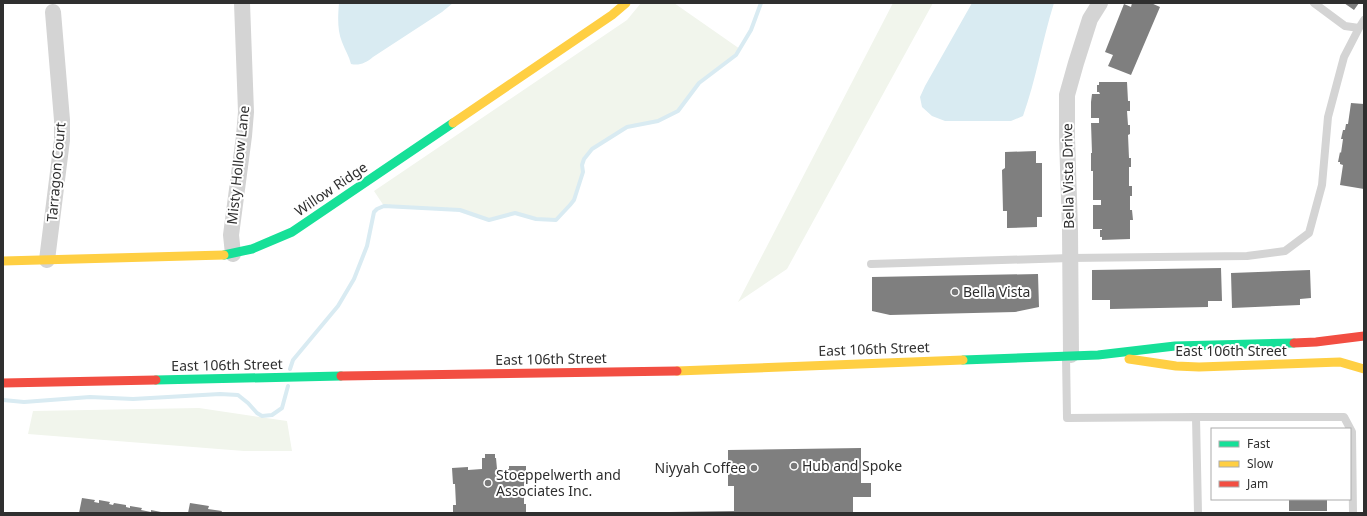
<svg xmlns="http://www.w3.org/2000/svg" width="1367" height="516" font-family="'Noto Sans',sans-serif">
<style>
.green{fill:#f1f5ec}
.water{fill:#d9ebf2}
.lines{fill:none;stroke-linecap:round;stroke-linejoin:round}
.stream{stroke:#d9ebf2;stroke-width:4}
.building{fill:#7f7f7f}
.lane{stroke:#d4d4d4;stroke-width:8}
.street{stroke:#d4d4d4;stroke-width:16}
.fast{stroke:#16e098;stroke-width:9}
.slow{stroke:#ffcf43;stroke-width:9}
.jam{stroke:#f24e42;stroke-width:9}
.poi-dot{fill:#787878;stroke:#fff;stroke-width:1.5}
.labels{text-anchor:middle;stroke-width:4;stroke-linejoin:round;paint-order:stroke}
.street-label{font-size:14px;fill:#2f2f2f;stroke:#fff}
.poi-label{font-size:14px;fill:#2f2f2f;stroke:#fff;text-anchor:start}
</style>
<rect width="100%" height="100%" fill="#fff"/>
<path class="green" d="M641,3H674L740,49L725,63L699,83L678,111L658,121L627,127L592,149L584,159L582,165L583,172L574,200L556,220L536,219L515,213L489,220L460,210L384,206L374,191L627,20Z
M893,3H933L787,269L738,302Z
M199,408L287,421L292,451H244L28,434L33,411Z"/>
<path class="water" d="M339,3H453L442,12L373,57C366,63 359,66 351,64C349,56 345,50 342,42C337,30 338,15 339,3Z
M972,3H1054C1042,41 1036,80 1023,116L1011,121H945L932,116L922,107L920,97L925,86Z"/>
<g class="lines">
<path class="stream" d="M290,369L293,360L338,306L354,279L367,246L374,212L377,209L384,206L460,210L489,220L515,213L536,219L556,220L570,205L574,200L583,172L582,165L584,159L592,149L627,127L658,121L678,111L699,83L736,55L751,30L761,3
M3,400L24,402L90,397L133,399L220,394L238,395L248,403L257,413L262,416L272,415L282,408L288,386"/>
</g>
<path class="building" d="M1132,3H1151L1160,7L1131,75L1108,66L1113,55L1105,52L1124,4L1131,7Z
M1344,3H1359L1354,10Z
M1099,82H1127L1128,101H1130V111H1127L1128,125H1130V134L1128,135L1129,158H1131V167H1129V186H1132V196H1130V210H1132L1133,220H1130V239L1102,240V237H1100V230H1102V229H1093V205H1101V200H1093V171H1091V153H1092L1091,123H1099V118H1091V102L1092,94H1100L1099,92H1097V85H1099Z
M1351,103L1364,104V189L1340,185L1343,165L1340,164V162H1338L1340,152L1341,153L1343,139H1341L1343,130H1345L1346,124H1348Z
M1036,151V163H1042V217H1037V227L1007,228V211H1003L1002,170L1005,168V152Z
M1221,268L1222,301H1208V307L1110,309V300H1092V270Z
M1310,270L1311,298L1300,299V305L1232,308L1231,273Z
M1038,274L1039,307L1015,312L890,315L872,311V277Z
M861,448V483H871V497H853V513H669V512L734,511V486H728V450Z
M485,454H495V458H496L497,469H509V466H526V483H524V504H526V513H453V505H456L455,484H453L452,468L468,467V470L482,469V458H485Z
M82,498L95,500L94,502L99,503V500L110,502L109,504L113,505L114,503L126,505V507L130,508V506L142,508L141,510L151,512V510L161,512V513H79Z
M1289,499H1327V511H1289Z
M190,503L209,506L208,509L222,511L221,513H188Z"/>
<g class="lines">
<path class="lane" d="M1314,3L1345,26L1359,28L1364,20
M871,264L1070,258L1247,256L1285,251L1309,233L1322,185L1328,117L1344,57L1359,28
M1066,356L1067,418L1196,417L1198,513
M1196,417H1344L1352,432L1353,513"/>
<path class="street" d="M233,254L231,235L244,136L246,112L242,3
M47,260L62,140V120L53,12
M1071,355L1070,229L1067,138V95L1076,63L1090,19L1100,3"/>
<path class="fast" d="M224,255L252,249L292,232L453,123
M963,360L1098,355L1175,346L1294,343
M156,380L341,376"/>
<path class="slow" d="M453,123L612,15L626,3
M3,261L224,255
M1129,359L1176,366L1199,367L1340,362L1364,369
M677,371L963,360"/>
<path class="jam" d="M1294,343L1316,342L1364,336
M341,376L677,371
M3,383L156,380"/>
</g>
<g class="poi-dot">
<circle cx="955" cy="292" r="4"/>
<circle cx="794" cy="466" r="4"/>
<circle cx="754" cy="468" r="4"/>
<circle cx="488" cy="483" r="4"/>
</g>
<g class="labels">
<g class="street-label">
<text transform="translate(238 165) rotate(-84)" y="5">Misty Hollow Lane</text>
<text transform="translate(56 172) rotate(-85)" y="5">Tarragon Court</text>
<text transform="translate(1068 176) rotate(-91)" y="5">Bella Vista Drive</text>
<text transform="translate(331 189) rotate(-34)" y="5">Willow Ridge</text>
<text transform="translate(874 349) rotate(-2)" y="5">East 106th Street</text>
<text x="1231" y="356">East 106th Street</text>
<text transform="translate(551 359) rotate(-1)" y="5">East 106th Street</text>
<text transform="translate(227 365) rotate(-1)" y="5">East 106th Street</text>
</g>
<g class="poi-label">
<text x="963" y="297">Bella Vista</text>
<text x="802" y="471">Hub and Spoke</text>
<text x="746" y="473" text-anchor="end">Niyyah Coffee</text>
<text x="496" y="480">Stoeppelwerth and<tspan x="496" dy="16">Associates Inc.</tspan></text>
</g>
</g>
<rect width="1367" height="516" fill="none" stroke="#2f2f2f" stroke-width="8"/>
<rect x="1211" y="428" width="140" height="72" fill="#ffffff" stroke="#acacac"/>
<rect x="1219" y="441" width="20" height="6" fill="#16e098" stroke="#acacac"/>
<text x="1247" y="448" font-size="12" fill="#2f2f2f">Fast</text>
<rect x="1219" y="461" width="20" height="6" fill="#ffcf43" stroke="#acacac"/>
<text x="1247" y="468" font-size="12" fill="#2f2f2f">Slow</text>
<rect x="1219" y="481" width="20" height="6" fill="#f24e42" stroke="#acacac"/>
<text x="1247" y="488" font-size="12" fill="#2f2f2f">Jam</text>
</svg>
